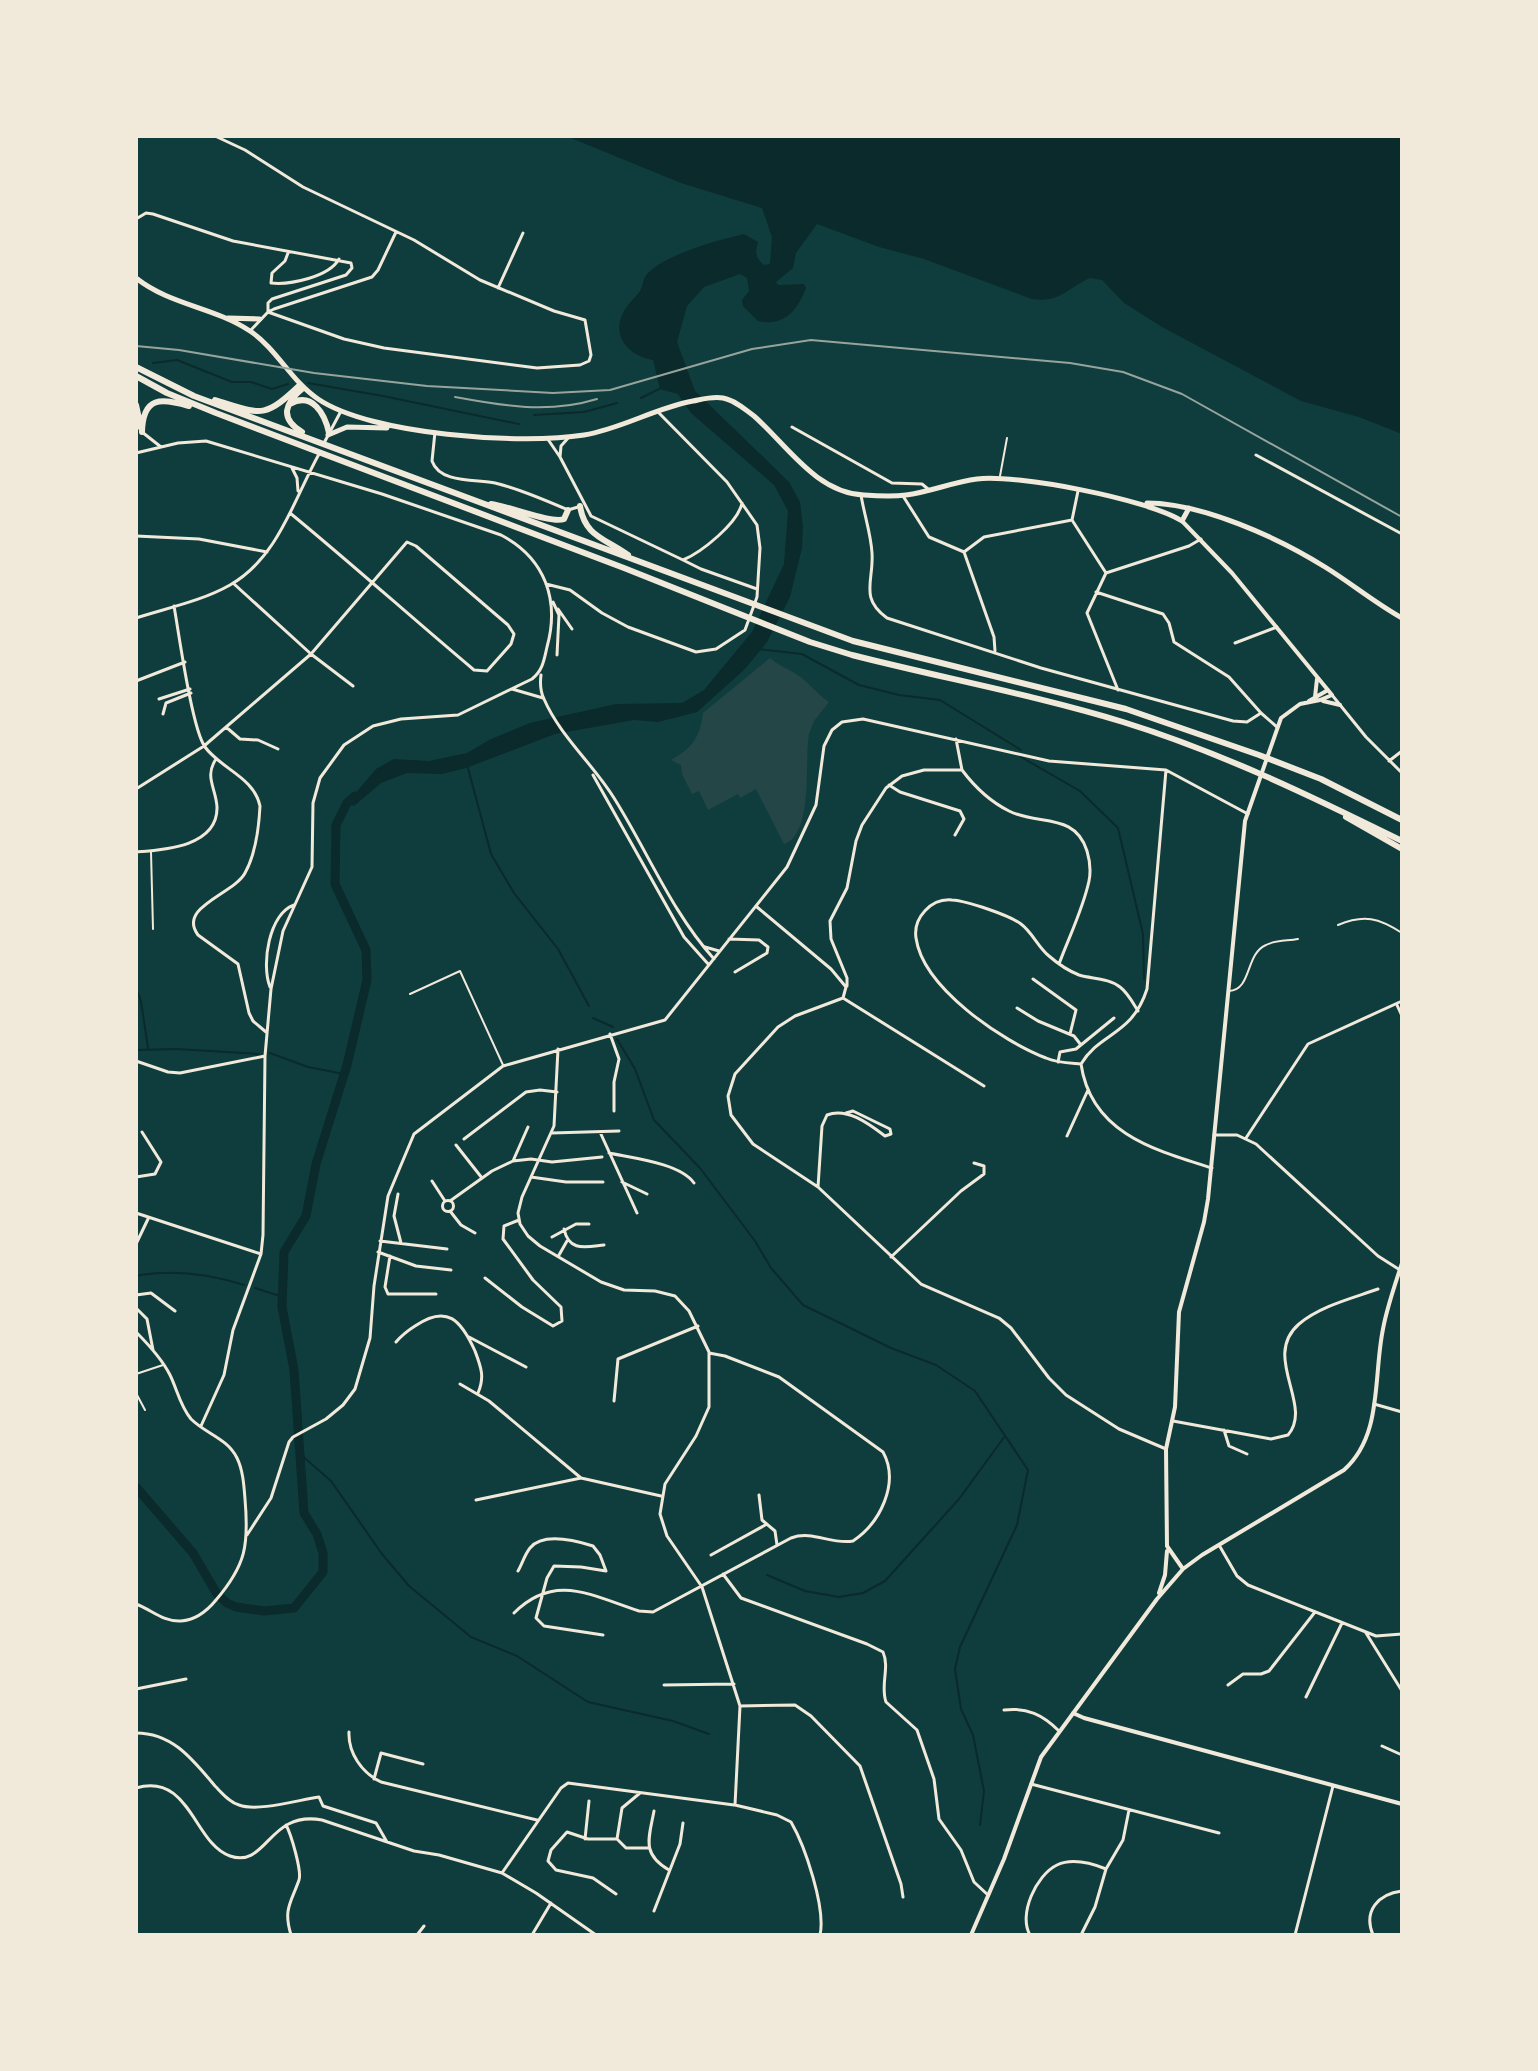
<svg xmlns="http://www.w3.org/2000/svg" width="1538" height="2071" font-family="Signika,sans-serif">
<style>
.green{fill:#244646}
.water{fill:#0a2a2b}
.lines{fill:none;stroke-linecap:round;stroke-linejoin:round}
.stream{stroke:#0a2a2b;stroke-width:2}
.river{stroke:#0a2a2b;stroke-width:9}
.service{stroke:#f1e9da;stroke-width:2}
.minor{stroke:#f1e9da;stroke-width:3}
.tertiary{stroke:#f1e9da;stroke-width:4}
.primary{stroke:#f1e9da;stroke-width:5}
.motorway{stroke:#f1e9da;stroke-width:6}
.rail{stroke:#97a49c;stroke-width:2}
</style>
<rect width="100%" height="100%" fill="#0f3d3e"/>
<path class="green" d="M770,658C779,666 789,669 799,676C808,682 817,694 829,702L814,721L809,734C804,762 814,834 784,844L756,789L740,798L738,794L708,810L699,791L692,794L682,774L681,765L671,760C692,748 700,738 703,713Z"/>
<path class="water" d="M566,136H1402V434L1359,417L1301,401L1162,327L1124,303L1102,280L1090,278C1067,288 1061,303 1032,299L924,259L879,247L817,224L796,253L793,268L776,282L778,285L804,284L806,288C798,310 784,327 758,321L743,306L742,300L749,291L747,278L740,274L704,287L687,306L677,342L695,391L789,482L800,502L803,527L802,548L790,597L767,642L745,669L697,712L658,722L634,720L555,734L466,768L442,774L407,773L381,783L354,806L347,803L376,769L394,759L429,761L467,753L491,739L530,723L616,704L682,703L704,690L752,632L784,564L788,511L774,485L691,413L678,394L660,389L653,360C629,356 610,336 624,311C628,304 635,298 640,291C643,286 643,278 647,274C666,254 718,240 744,234L758,242C755,252 755,258 764,265L770,264L772,237L762,208L681,183Z"/>
<g class="lines">
<path class="stream" d="M153,363L177,360L232,382H251L272,389L288,384
M308,383L383,396L519,424
M641,398L661,388
M534,415L584,412L617,403
M758,649L802,654L859,685L899,695L940,700L1021,750
M1021,757L1080,791L1118,828L1143,934L1144,979
M468,768L491,854L514,893L558,949L589,1006
M136,988L141,1001L148,1048
M593,1018L613,1027
M617,1039L635,1069L654,1120L700,1168L755,1241L771,1268L803,1305L891,1348L936,1365L975,1391L1028,1470L1017,1525L960,1647L955,1669L961,1709L973,1735L984,1791L980,1825
M136,1050L177,1049L259,1054
M270,1053L308,1067L344,1074
M136,1276C172,1269 209,1274 244,1285
M255,1288L283,1297
M299,1453L331,1481L382,1554L409,1586L471,1637L517,1656L588,1702L673,1721L709,1734
M767,1575L805,1591L839,1597L863,1593L885,1581L959,1499L1005,1436"/>
<path class="river" d="M136,1487L193,1553L217,1594L227,1603L236,1607L264,1611L294,1608L323,1572V1553L317,1534L304,1513L294,1370L282,1307L284,1252L306,1216L316,1164L347,1065L367,980L366,950L335,884L336,825L347,803L355,796"/>
<path class="service" d="M1000,476L1007,438
M151,852L153,929
M1338,925C1364,914 1379,918 1402,933
M1229,991C1252,990 1245,954 1266,945C1275,940 1288,941 1298,939
M410,994L460,971L503,1065
M136,1374L163,1365
M136,1393L145,1410"/>
<path class="minor" d="M215,136L245,150L303,187L414,240L480,280L554,311L585,320L591,355L589,361L580,365L537,368L384,348L344,339L268,312
M136,219L146,213L153,214L233,241L351,263L352,268L346,275L272,299L268,303V312
M288,253L285,261L272,273L271,283C290,285 329,277 339,259
M498,288L523,233
M250,331L268,312L274,309L372,277L378,270L396,232
M792,427L892,483L922,484L928,489
M142,432L161,447
M435,432L432,461C440,484 477,479 495,483C520,489 545,500 568,510L578,507
M547,438L560,457L591,516L683,560C702,552 738,523 742,503
M324,443L341,411
M136,453L178,443L206,441L382,494L501,535C545,558 560,600 547,647C544,660 543,670 532,679L458,715L401,719L373,726L344,745L320,778L313,803L312,867L283,931L271,989L265,1056L263,1235L261,1254L233,1330L224,1375L201,1426
M1256,455L1402,534
M560,457L561,446L569,437
M292,468L297,478L298,491
M1078,491L1072,520L1106,573
M861,495C864,514 871,534 872,553C874,581 859,598 887,618L1041,668L1233,721L1247,722L1261,713
M903,496L929,537L964,552
M136,536L199,539L267,552
M964,552L984,537L1072,520
M964,552L994,637L995,651
M683,560L701,569L757,589
M233,583L311,654L353,686
M546,584L570,590L602,613L628,627L696,652L716,649L745,630L757,597L760,548L757,525L727,482L659,413
M1096,592L1163,614L1169,623L1174,642L1229,677L1261,713L1277,727
M553,602L559,615L557,655
M174,606C179,634 192,729 205,747C221,769 254,777 260,806C259,826 255,855 245,873C234,894 177,907 198,935L238,964L249,1013L253,1021L266,1032
M558,609L572,629
M136,618C167,608 202,601 230,585C278,558 294,499 319,454
M1235,643L1277,627
M541,675C540,683 540,691 544,699C560,736 593,764 614,798C648,852 671,911 714,959
M136,681L185,662
M512,689L543,698
M1118,690L1087,613L1106,573L1189,546L1201,539
M1332,695L1366,737L1402,773
M159,699L190,689
M163,714L166,703L191,693
M226,727L240,739L258,740L278,749
M1389,761L1402,751
M962,770C974,786 991,802 1009,811C1038,826 1075,812 1087,851C1090,861 1091,871 1089,881C1083,909 1069,937 1059,964
M593,775L684,937L709,965
M889,785L900,792L960,811L964,819L955,835
M136,789L204,746L311,654L407,542L416,546L508,625L514,634L511,644L487,671L474,670C412,618 352,564 290,513
M136,852C163,850 218,847 217,807C216,788 204,777 216,759
M757,907L831,969L846,987L843,998L795,1016L778,1027L735,1074L728,1096L731,1115L753,1144L818,1187L921,1284L999,1318L1011,1328L1049,1378L1066,1395L1119,1429L1166,1449
M729,939L759,940L768,947L767,953L735,972
M705,947L719,951
M1033,979L1076,1010L1070,1034
M847,986V978L831,939L830,921L847,888L856,841L862,825L886,788L902,776L924,770H962L956,739
M270,987C261,964 269,914 294,905
M843,998L984,1086
M1397,1005L1402,1016
M1017,1008L1038,1021L1074,1036L1081,1045
M610,1034L619,1059L614,1082V1111
M558,1049L554,1126L522,1197L518,1213L520,1224L528,1236L540,1246L601,1282L624,1290L655,1291L675,1296L689,1311L709,1352V1407L696,1436L665,1484L660,1514L667,1536L702,1587L740,1706L735,1805L777,1815L791,1822C805,1846 826,1908 820,1935
M136,1061L168,1072L180,1073L265,1056
M1058,1062L1060,1052L1076,1049L1114,1018
M1081,1064C1069,1063 1057,1063 1046,1058C1002,1041 923,988 916,938C913,918 931,898 952,900C967,901 1009,915 1021,924C1032,932 1038,947 1049,956C1057,963 1069,971 1079,975C1092,979 1109,978 1120,987C1128,993 1133,1003 1138,1011
M1081,1064C1100,1032 1132,1036 1147,989L1166,770
M1081,1064C1091,1133 1154,1150 1212,1168
M600,1132L637,1213
M552,1133L619,1131
M1214,1135H1237L1256,1144L1378,1256L1400,1270
M1067,1136L1088,1090
M1246,1138L1308,1044L1402,1001
M464,1139L526,1092L540,1090L557,1092
M456,1145L482,1178
M609,1153C632,1158 680,1163 694,1183
M513,1161L528,1127
M136,1177L155,1174L161,1162L142,1132
M531,1177L566,1182H603
M432,1181L445,1201
M622,1182L647,1194
M818,1187L822,1126L827,1115C847,1107 869,1124 885,1136L891,1134L890,1129L853,1111L846,1113
M398,1194L394,1216L401,1243
M442.5 1206a5.5 5.5 0 1 1 11 0a5.5 5.5 0 1 1-11 0Z
M450,1201L492,1171L513,1161L531,1159L552,1162L602,1157
M450,1211L461,1225L475,1233
M136,1213L261,1254
M564,1229C569,1252 585,1247 604,1245
M552,1237L576,1224H589
M380,1241L447,1249
M136,1244L148,1219
M378,1252L416,1266L451,1270
M559,1255L567,1241
M390,1256L385,1287L388,1294H436
M891,1257L961,1191L984,1174V1166L974,1163
M485,1278L522,1307L553,1326L562,1321L561,1307L533,1280L503,1239L504,1226L519,1220
M136,1295L151,1293L175,1311
M136,1308L147,1319L153,1350
M136,1332C149,1345 162,1359 170,1375C177,1389 180,1406 191,1419C206,1434 227,1438 237,1458C243,1470 244,1486 245,1499C249,1545 246,1565 216,1600C207,1611 196,1620 181,1621C163,1622 152,1610 136,1604
M469,1337L526,1367
M396,1342C402,1335 407,1331 415,1326C447,1304 461,1320 475,1351C481,1367 485,1377 478,1393
M460,1384L489,1401L581,1478
M614,1401L618,1359L698,1326
M1374,1404L1402,1412
M1173,1421L1271,1439L1288,1435C1314,1405 1261,1357 1299,1324C1320,1306 1353,1298 1378,1289
M1224,1430L1229,1446L1247,1454
M759,1495L762,1520L775,1531L777,1545
M476,1500L581,1478L661,1496
M247,1535L271,1498L289,1442L293,1437L326,1419L343,1405L355,1389L370,1338L374,1286L388,1196L414,1134L503,1066L665,1020L787,867L816,805L824,746L832,730L842,722L863,719L1049,761L1166,770L1248,814
M1219,1545L1237,1576L1248,1585L1376,1636L1402,1634
M711,1555L767,1524
M518,1571C522,1564 525,1554 530,1548C543,1532 577,1541 593,1546L600,1555L606,1571L581,1567L554,1566L547,1578L536,1618L544,1626L603,1635
M723,1574L741,1598L867,1644L883,1652C890,1668 880,1685 886,1702L917,1730L934,1779L939,1819L961,1850L974,1882L988,1895
M514,1613C555,1572 592,1596 639,1611L653,1612L791,1538C813,1530 831,1545 853,1541C880,1523 900,1483 883,1452L779,1377L725,1356L709,1353
M1366,1633L1402,1691
M664,1685L734,1684
M1228,1685L1243,1674H1261L1269,1671L1315,1612
M136,1689L186,1679
M1306,1697L1342,1623
M740,1706L795,1705L811,1716L860,1766L901,1884L903,1897
M1004,1710C1027,1707 1043,1715 1059,1731
M349,1732C348,1753 362,1773 381,1782L537,1820
M136,1733C173,1733 193,1760 215,1786C222,1793 229,1802 239,1805C258,1812 298,1800 319,1797L323,1806L376,1823L387,1842
M1382,1746L1402,1755
M374,1779L381,1753L423,1764
M1031,1784L1219,1833
M136,1788C190,1772 194,1844 230,1856C267,1869 268,1810 322,1820L414,1851L439,1855L502,1873L536,1893L596,1935
M640,1793L622,1808L617,1839L626,1848H648
M654,1811C649,1838 641,1854 669,1870
M286,1825C291,1834 302,1871 299,1880C291,1903 283,1909 291,1935
M585,1839L589,1801
M502,1873L561,1788L568,1783L734,1805
M616,1894L593,1878L556,1870L548,1861L551,1850L567,1832L588,1839H617
M654,1911L680,1844L683,1823
M417,1935L424,1926
M532,1935L551,1903
M1030,1935C1018,1915 1036,1875 1057,1865C1072,1858 1091,1863 1106,1869
M1081,1935L1095,1907L1106,1869L1123,1840L1129,1810
M1295,1935L1333,1786
M1373,1935C1363,1911 1378,1894 1402,1891"/>
<path class="tertiary" d="M1315,697L1317,679
M1309,701L1328,690
M1323,701L1340,705
M1183,1569L1202,1555L1344,1470C1383,1435 1373,1377 1383,1329C1387,1307 1395,1285 1402,1263
M1159,1593L1165,1575L1167,1551
M1073,1713L1084,1718L1402,1804
M971,1935L1004,1859L1041,1757L1157,1599L1183,1569L1167,1546L1166,1449L1175,1407L1179,1312L1204,1222L1208,1199L1245,821L1281,718L1300,704L1320,700L1332,695L1232,573L1182,521"/>
<path class="primary" d="M136,278C170,305 214,307 250,331C277,349 291,381 318,399C371,435 521,445 584,435C621,429 655,408 693,401C703,399 713,396 723,398C734,400 745,409 754,416C787,445 816,493 864,495C877,496 892,497 906,495C930,492 953,482 977,479C1017,474 1147,499 1182,521L1189,508
M228,318L260,319
M328,435L347,427L387,428
M1147,503C1202,503 1279,538 1325,567C1351,583 1375,603 1402,618"/>
<path class="motorway" d="M136,367L194,396L853,641L1126,709L1259,755L1321,779L1402,820
M136,376L167,393L216,413L624,568L810,642L852,655C942,678 1035,695 1123,722C1220,752 1311,796 1402,841
M215,400C261,414 263,420 300,385
M290,404C312,391 325,414 329,433
M136,405L141,428
M142,432C143,396 161,398 189,406
M302,432C279,418 285,403 303,388
M491,504C508,506 552,524 564,519L568,510
M580,506C585,537 605,538 628,555
M1346,817L1402,849"/>
<path class="rail" d="M136,346L179,350L314,373L427,386L553,393L610,390L752,349L811,340L1070,363L1123,372L1182,394L1402,517
M455,397C504,406 548,414 597,399"/>
</g>
<rect width="1538" height="2071" fill="none" stroke="#f1e9da" stroke-width="276"/>
</svg>
